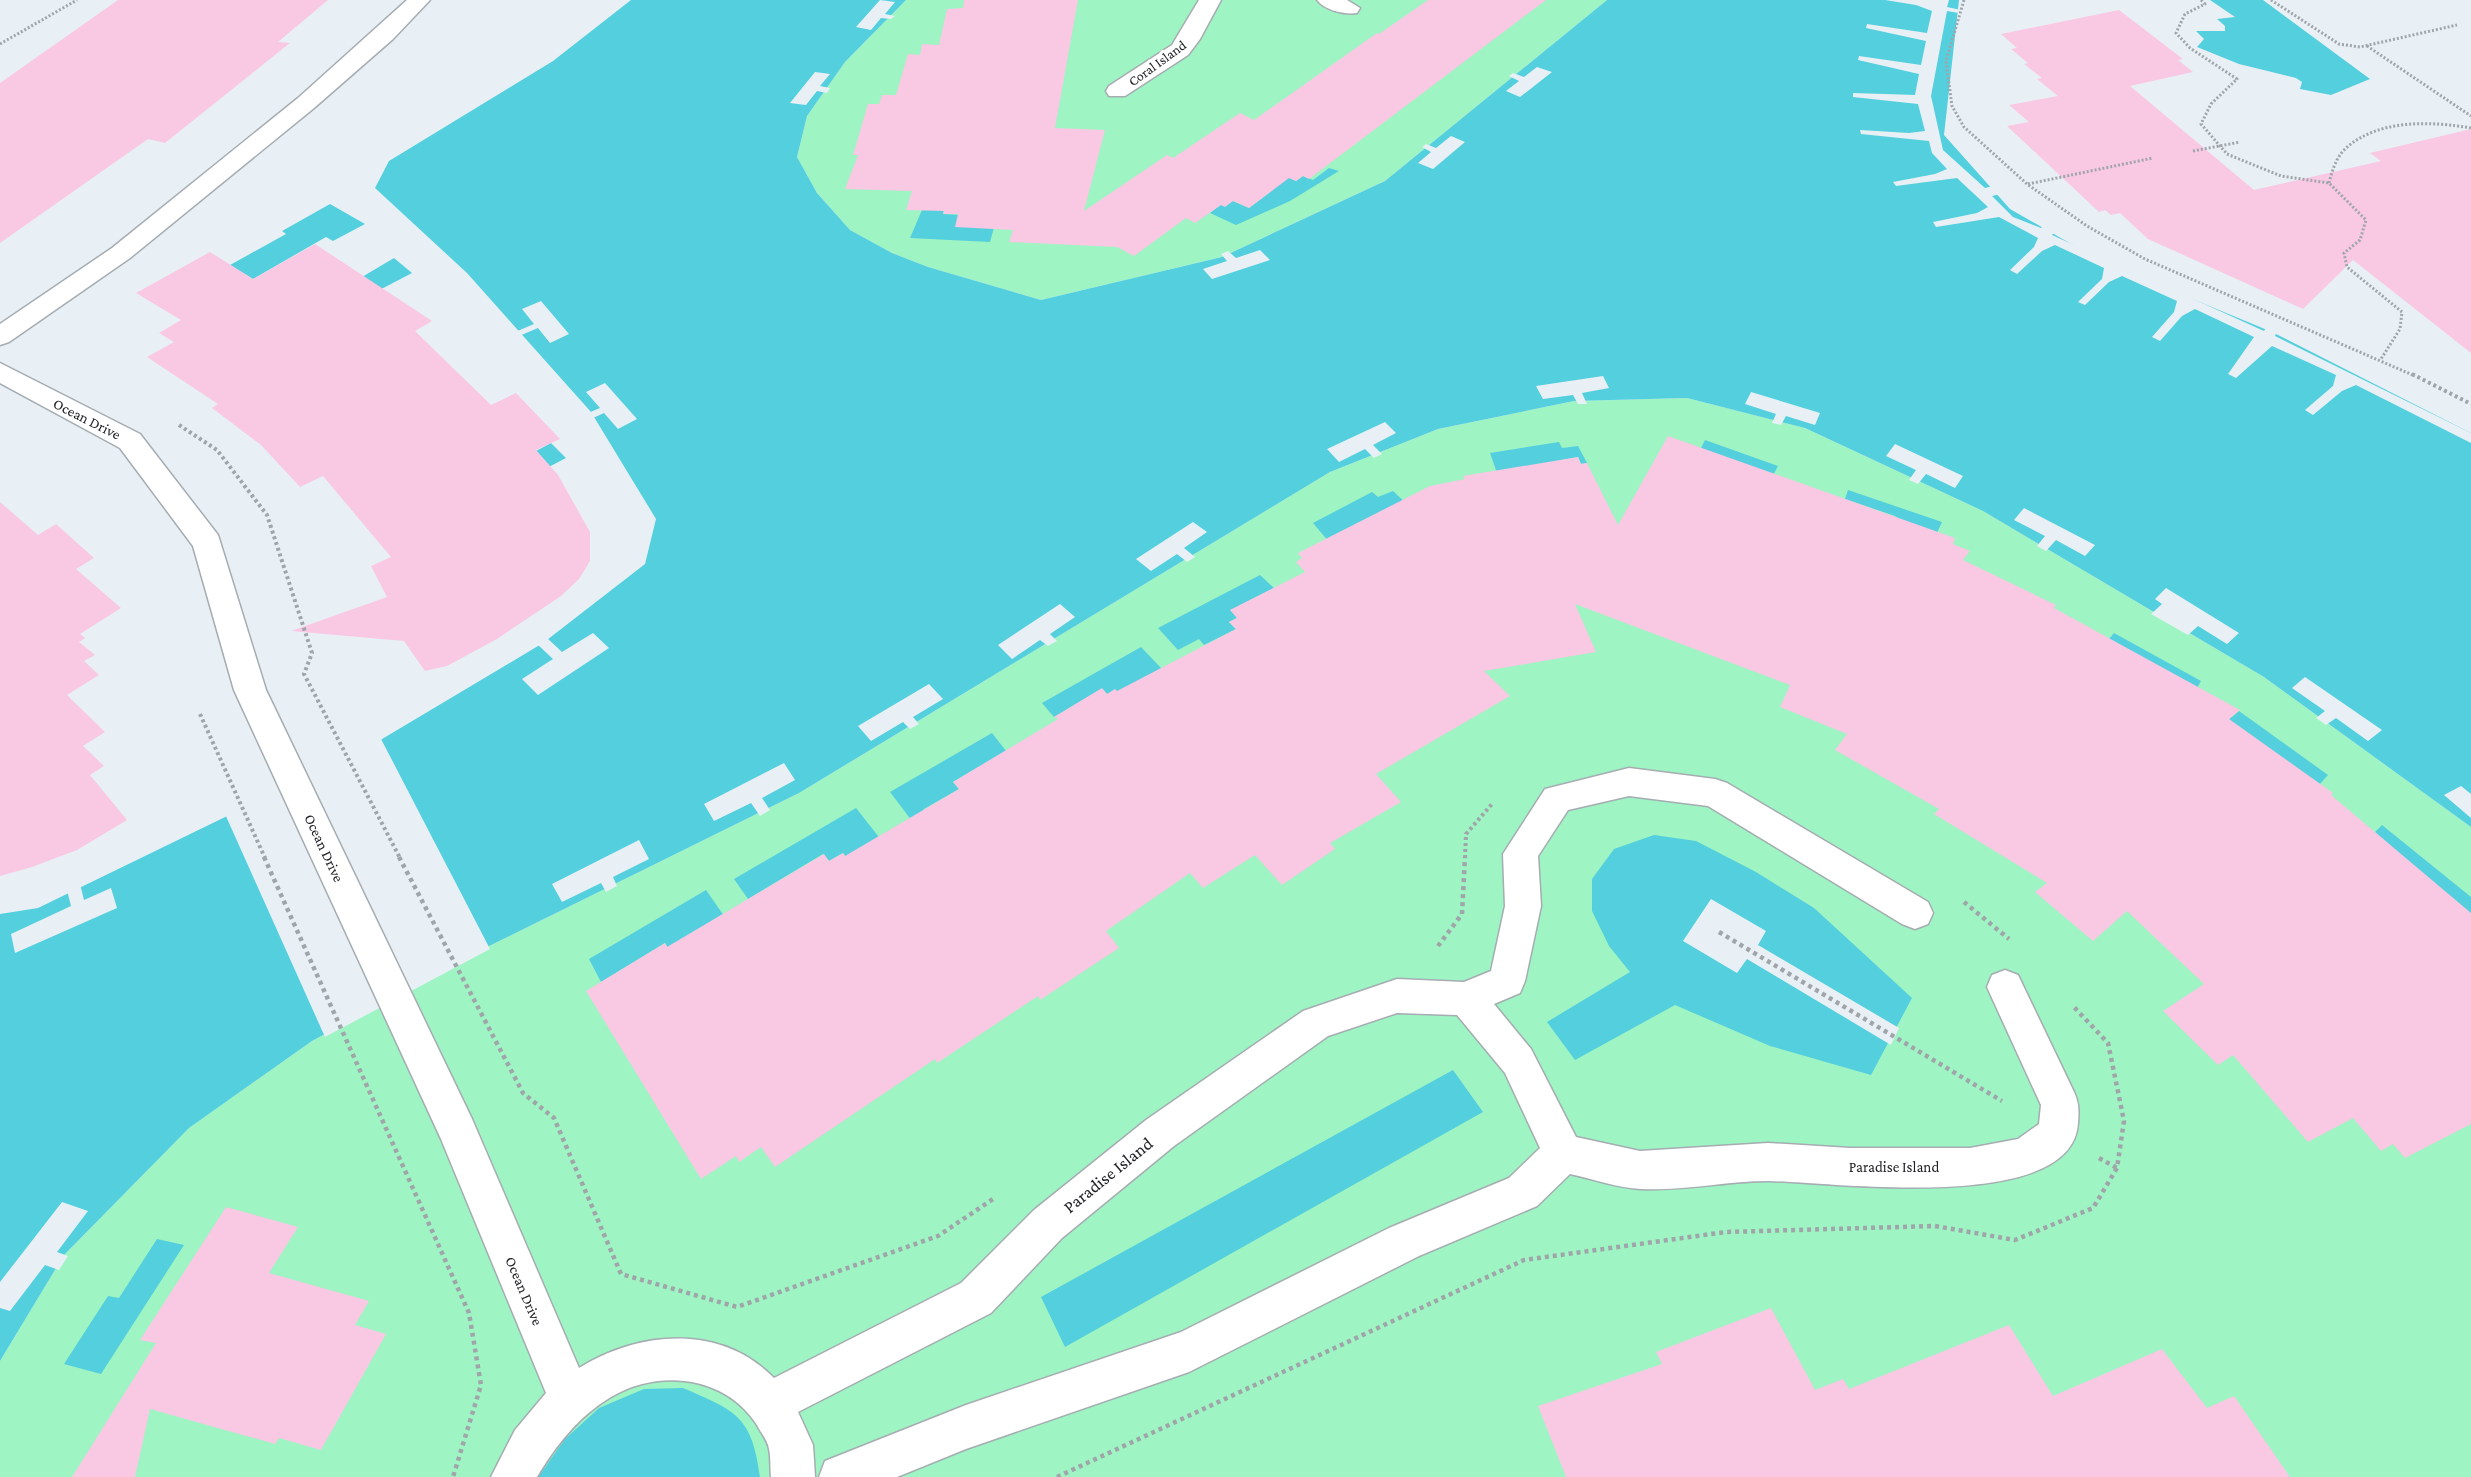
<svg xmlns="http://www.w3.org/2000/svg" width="2471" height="1477" font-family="'Crimson Pro',serif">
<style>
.green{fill:#9ef4c3}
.water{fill:#54cfde}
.pier{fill:#e8f0f6}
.building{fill:#f9c8e3}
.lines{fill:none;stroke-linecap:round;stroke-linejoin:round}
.minor-casing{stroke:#a5acb2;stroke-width:3}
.path-far2{stroke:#a0a5aa;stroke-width:3;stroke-dasharray:2 2;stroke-linecap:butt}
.path-far1{stroke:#a0a5aa;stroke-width:4;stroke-dasharray:3 3;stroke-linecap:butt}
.path{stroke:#a0a5aa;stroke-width:4.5;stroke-dasharray:4 4;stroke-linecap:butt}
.minor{fill:#fff;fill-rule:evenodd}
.labels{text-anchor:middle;stroke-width:6;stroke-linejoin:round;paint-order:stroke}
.far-street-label{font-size:14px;fill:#202225;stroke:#fff}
.street-label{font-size:15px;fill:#202225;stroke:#fff}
.near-street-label{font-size:18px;fill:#202225;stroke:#fff}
</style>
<rect width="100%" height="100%" fill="#e8f0f6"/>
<path class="green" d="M906,0H1607L1385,181L1222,257L1041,300L928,267L892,253L850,230L817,193L797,157L807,116L845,62Z
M1687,398L1805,428L1983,511L2264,677L2471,827V1477H0V1361L64,1255L189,1128L312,1041L485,948L799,793L1330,472L1438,429L1574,401Z"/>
<path class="water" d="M631,0H906L845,62L807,116L797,157L817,193L850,230L892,253L928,267L1041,300L1222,257L1385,181L1607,0H1959L1944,135L2010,209L2101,261L2272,332L2471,433V827L2264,677L1983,511L1805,428L1687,398L1574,401L1438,429L1330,472L799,793L485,948L312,1041L189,1128L64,1255L0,1361V914L38,908L367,748L543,643L645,564L656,519L591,412L467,273L375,188L389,161L553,61Z
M2210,0H2263L2370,79L2331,95L2300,89L2302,82L2296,78L2239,64L2197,47L2204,39L2196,31H2225V26L2217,19L2235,17Z
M1238,154L1296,181L1303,176L1313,180L1329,168L1339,171L1290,201L1236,225L1210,213L1221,204L1233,201L1249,208L1273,190Z
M947,201L943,214L997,217L990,242L910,238L922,210Z
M330,204L365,224L333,241L326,237L253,279L230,265L286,234L282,231Z
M394,258L412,273L330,316L313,306Z
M1705,440L1778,466L1770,481L1701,448Z
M1559,442L1562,448L1578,446L1587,463L1581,464L1578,457L1497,473L1490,453Z
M551,443L566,458L418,535L536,451Z
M1848,490L1942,522L1932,544L1895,516L1845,499Z
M1393,491L1409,506L1329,542L1313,523L1372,492L1378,497Z
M1260,575L1274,588L1231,610L1237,618L1229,622L1236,629L1204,645L1199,639L1178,650L1158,628Z
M2114,633L2201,681L2189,702L2109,639Z
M1141,647L1161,668L1147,684L1107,694L1102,689L1054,717L1042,703Z
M2239,711L2328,775L2320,784L2215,731Z
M992,733L1006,751L953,782L959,789L924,809L915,825L890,792Z
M856,808L882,841L849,861L843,853L829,861L823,854L748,899L734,879Z
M2382,825L2471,897V917L2375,832Z
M1654,835L1696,841L1756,872L1814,908L1912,998L1871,1075L1770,1046L1675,1005L1575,1060L1547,1022L1630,972L1609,946L1592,911V879L1614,849Z
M706,890L731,926L670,951L665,943L601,982L589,959Z
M1453,1070L1483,1112L1065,1347L1041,1297Z
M157,1239L184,1245L101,1374L64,1364L108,1296L119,1298Z
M683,1388C736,1411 752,1416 760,1477H538L565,1439L599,1408L644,1389Z"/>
<path class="pier" d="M880,0L895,2L885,14L895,16L891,19L881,18L871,30L856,27Z
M1885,0H1949L1947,7L1961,10L1959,13L1947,11L1931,96L1943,150L1985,188L1993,186L2000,194L1992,196L2013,217L2041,228L2044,225L2055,231L2052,235L2173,290L2175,288L2193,296L2191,298L2264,331L2267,326L2277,331L2275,336L2471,433V443L2356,385L2342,391L2313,415L2305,410L2333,386L2336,375L2272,346L2236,378L2228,374L2254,337L2195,309L2182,316L2160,341L2152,337L2174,312L2177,301L2122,276L2109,282L2085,305L2078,302L2102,279L2104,268L2055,245L2042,251L2017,274L2010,270L2034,247L2038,238L1999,217L1936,227L1933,222L1977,213L1988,207L1957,178L1896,186L1893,182L1935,174L1947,169L1932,153L1929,141L1861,134L1860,130L1909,133L1925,131L1918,104L1853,97V93L1915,95L1919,74L1858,60L1859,56L1921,65L1926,41L1866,28L1867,24L1927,33L1932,11L1916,5Z
M1537,67L1552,72L1520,97L1506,91L1519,81L1509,76L1513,73L1524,77Z
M815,72L830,74L820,86L830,88L827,93L817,91L806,105L790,103Z
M1451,136L1465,142L1433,169L1418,163L1431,152L1422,147L1426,144L1436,148Z
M1260,250L1270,260L1212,279L1203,269L1227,261L1221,254L1228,251L1236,258Z
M541,301L569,334L550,343L538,328L519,336L515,332L534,324L522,309Z
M1603,376L1609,388L1582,393L1587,404H1578L1573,395L1543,399L1536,386Z
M605,383L637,419L618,429L604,413L591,419L588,413L600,408L586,392Z
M1751,392L1820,413L1815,425L1786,416L1781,425L1772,423L1776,414L1745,404Z
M1385,422L1396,433L1373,445L1382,454L1374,458L1365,449L1339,462L1327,449Z
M1895,444L1963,476L1955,488L1926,474L1918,484L1909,480L1916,470L1886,456Z
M2024,508L2095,545L2085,556L2056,540L2046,551L2037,546L2045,536L2014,520Z
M1193,522L1207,532L1184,548L1195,557L1187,562L1177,554L1151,571L1136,559Z
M2166,588L2239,633L2227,644L2198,626L2188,635L2151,614L2162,604L2155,599Z
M1060,604L1075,617L1050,634L1057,641L1048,646L1040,640L1012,659L998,645Z
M593,633L609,648L538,695L522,679L553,659L536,643L546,637L562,652Z
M2305,677L2382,730L2368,741L2336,718L2326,725L2316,718L2325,711L2292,688Z
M929,684L943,699L913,717L919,724L910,729L903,722L871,741L858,726Z
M380,737L490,949L325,1037L225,814Z
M784,763L795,780L762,798L770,810L760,816L751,803L714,821L704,804Z
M2461,786L2471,794V818L2444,795Z
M639,840L649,859L613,877L617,886L606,892L601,883L562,902L552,884Z
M80,884L84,900L111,888L117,908L15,953L11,934L71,906L67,890Z
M1711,899L1766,931L1758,945L1899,1028L1891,1045L1747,959L1737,973L1683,941Z
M62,1202L88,1211L57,1252L68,1256L59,1270L45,1265L10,1311L0,1308V1282Z"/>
<path class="building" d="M118,0H328L278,42L290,43L165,143L148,139L0,243V83Z
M964,0H1078L1055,128L1105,130L1084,211L1167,155L1173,158L1240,113L1254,120L1377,33L1379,34L1428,0H1546L1309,179L1303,176L1296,181L1289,178L1249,208L1233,201L1225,207L1221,205L1195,223L1186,218L1134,256L1117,247L1009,242L1013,230L955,227L958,214H943L944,211L906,210L912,191L845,189L858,155H853L868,104H879L882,95H896L908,54L920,55L922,44L939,45L947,9L963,8Z
M2119,10L2183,59L2178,60L2193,72L2130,86L2254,190L2381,161L2370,153L2471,129V353L2353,260L2303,309L2148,239L2120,213L2111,215L2105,210L2099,212L2007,126L2029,122L2009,105L2058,96L2037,79L2042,78L2024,64L2028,63L2011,49L2017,48L2001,34Z
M315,244L432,321L415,331L491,405L516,393L560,439L536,450L558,475L590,532V561L579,579L561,596L497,639L447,666L425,671L404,641L291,631L387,597L371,566L391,557L323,476L300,487L261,445L212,408L218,404L147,357L174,342L159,333L181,320L136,293L210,252L253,279Z
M1668,436L1955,538L1953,544L1970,551L1963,560L2056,605L2054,608L2240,710L2229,719L2333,793L2331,795L2471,913V1124L2405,1158L2393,1144L2381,1151L2353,1118L2308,1142L2233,1055L2218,1065L2163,1011L2204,984L2127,911L2093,941L2035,892L2047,883L1934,814L1939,809L1835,750L1847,734L1780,707L1790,685L1575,604L1596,652L1484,671L1510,696L1376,774L1401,802L1330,843L1335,849L1282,885L1255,855L1203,888L1190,873L1106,931L1119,948L1040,1000L1038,996L937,1063L935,1059L775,1167L761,1147L739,1162L736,1156L701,1179L586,991L665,943L667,947L824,854L829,861L843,853L845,856L959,789L953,782L1058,719L1054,717L1102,688L1107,694L1115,689L1117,691L1236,629L1229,622L1237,618L1230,610L1305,572L1296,562L1302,558L1298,553L1430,486L1465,479L1463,476L1578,457L1581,464L1587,463L1618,525Z
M0,502L38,535L56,524L94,558L76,569L121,608L80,634L85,638L79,642L95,655L84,661L99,675L67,695L105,732L83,746L104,766L90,775L127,820L77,850L32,867L0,876Z
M226,1207L298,1227L269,1273L369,1301L355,1325L386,1334L321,1450L279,1438L275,1444L150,1409L135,1477H72L156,1343L140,1340Z
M1771,1308L1815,1390L1843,1379L1849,1389L2009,1325L2053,1396L2162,1349L2207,1408L2234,1396L2290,1477H1566L1538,1406L1662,1364L1656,1352Z"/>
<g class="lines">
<g class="minor-casing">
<path id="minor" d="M407,0H430L393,39L314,108L130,258L9,342L0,345V324L112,248L298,98Z
M1199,0H1221L1200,39L1188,55L1125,96H1109L1106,91L1109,86L1172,45Z
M1317,0H1347L1360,8L1357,13C1345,15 1324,10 1317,0Z
M0,363L140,434L218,535L266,690L472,1119L579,1368C639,1331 720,1323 774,1378L961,1283L1034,1210L1146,1120L1303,1011L1397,979L1464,982L1491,971L1505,906L1503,854L1545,789L1629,768L1715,779L1727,783L1928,902L1933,913L1928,924L1915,929L1902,924L1708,806L1629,796L1568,810L1538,856L1541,906L1525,981L1520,993L1494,1004L1531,1049L1576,1137L1640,1151L1768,1143L1850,1148H1970L2018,1139L2039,1124L2041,1105L1987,987L1992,975L2005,970L2018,975L2074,1092C2079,1103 2079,1110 2078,1123C2073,1215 1831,1182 1769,1181C1727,1181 1684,1191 1641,1189C1618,1188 1593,1179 1570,1174L1537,1206L1419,1256L1189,1372L966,1449L897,1477H819L825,1461L966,1405L1181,1332L1389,1228L1509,1178L1540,1148L1505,1073L1457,1015L1397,1013L1328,1036L1174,1146L1062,1238L991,1313L798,1412L813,1445L815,1477H771C770,1468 771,1458 769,1449C768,1441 761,1433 757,1425C726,1376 659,1368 611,1397C579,1416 556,1445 537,1477H491L515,1430L546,1393L441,1139L234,690L193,546L120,448L0,383Z"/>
</g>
<path class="path-far2" d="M1964,0L1946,61L1952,106L1964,127L2027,184L2087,226L2145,259L2415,376
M2201,0L2205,4L2185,14L2176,33L2190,48L2237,79L2211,104L2201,124L2227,154L2281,176L2329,183L2366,220L2360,240L2344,253L2347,267L2402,312L2400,329L2381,359
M2271,0L2339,44L2360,47L2457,25
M0,44L77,0
M2367,46L2471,116
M2193,151L2240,142
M2329,183C2332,171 2336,158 2345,149C2377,119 2431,121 2471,128
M2028,184L2153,158"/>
<path class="path-far1" d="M2412,374L2471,404
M179,425L217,450L267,515L312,653L304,674L400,858
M200,714L265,858
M1465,858L1466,834L1492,804"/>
<path class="path" d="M264,857L469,1313L481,1385L453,1477
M399,857L523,1093L554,1118L621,1274L737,1307L938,1236L996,1197
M1964,902L2009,939
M1719,932L2002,1101
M1438,946L1462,914L1465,857
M2099,1158L2117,1168
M1057,1477L1524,1260L1726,1232L1935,1226L2015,1240L2093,1208L2117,1168L2124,1121L2108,1043L2072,1005"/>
<use href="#minor" class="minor"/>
</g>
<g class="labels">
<g class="far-street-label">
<text transform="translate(1157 63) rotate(-36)" y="5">Coral Island</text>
</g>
<g class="street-label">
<text transform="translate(87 419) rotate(27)" y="5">Ocean Drive</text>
<text transform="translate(324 848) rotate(65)" y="5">Ocean Drive</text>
<text x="1894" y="1172">Paradise Island</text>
<text transform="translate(524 1291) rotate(67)" y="5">Ocean Drive</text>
</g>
<g class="near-street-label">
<text transform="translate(1108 1175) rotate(-39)" y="6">Paradise Island</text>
</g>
</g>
</svg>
